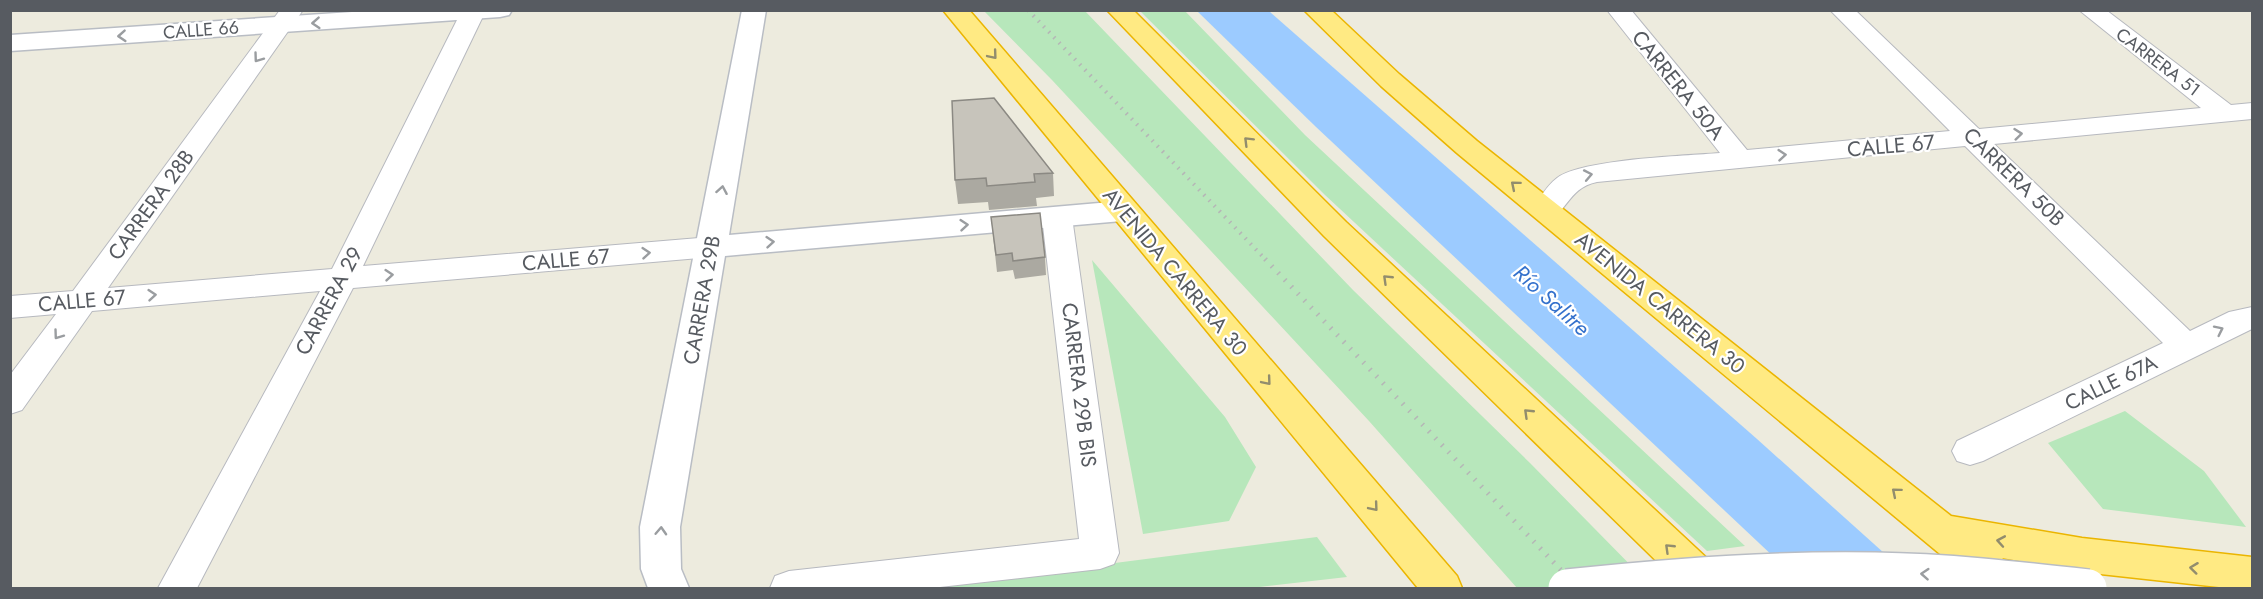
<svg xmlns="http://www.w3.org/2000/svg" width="2263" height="599" font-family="Jost,sans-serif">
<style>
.green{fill:#b7e7bb}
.water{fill:#9ccbff}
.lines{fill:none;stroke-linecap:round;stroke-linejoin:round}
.street-casing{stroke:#b7b9bf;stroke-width:2}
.secondary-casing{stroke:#b9bdc4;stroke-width:3}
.highway-casing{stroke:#ebb500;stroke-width:3}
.street{fill:#fff;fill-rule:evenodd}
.secondary{fill:#fff;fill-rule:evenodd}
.highway{fill:#ffea83;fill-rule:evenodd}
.rail-far1{stroke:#b5b6b6;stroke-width:4;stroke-dasharray:1.5 6;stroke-linecap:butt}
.rail{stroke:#b5b6b6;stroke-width:5;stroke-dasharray:1.5 8;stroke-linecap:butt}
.secondary-bridge-casing{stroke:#b9bdc4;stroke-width:40;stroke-linecap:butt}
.secondary-bridge{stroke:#fff;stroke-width:37}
.wall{fill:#aba9a1}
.building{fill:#c7c4bb;stroke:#8b8983;stroke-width:1.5}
.oneway{stroke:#9a9da0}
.oneway2{stroke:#928d6d}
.labels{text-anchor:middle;stroke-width:4.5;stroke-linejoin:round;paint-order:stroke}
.far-street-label{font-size:18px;fill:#575b61;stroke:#fff}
.street-label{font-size:21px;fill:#575b61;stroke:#fff}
.water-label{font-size:22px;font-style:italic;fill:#3471cc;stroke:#fff}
</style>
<rect width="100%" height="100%" fill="#edebde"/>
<path class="green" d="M984,11H1085L1353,290L1530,463L1653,588H1517L1369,421L1052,80Z
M1140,11H1185L1305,135L1745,546L1707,551L1325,195Z
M1092,260L1225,417L1256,467L1229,521L1143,534Z
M2125,411L2204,471L2246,527L2103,509L2048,443Z
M1317,537L1347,577L1251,588H922Z"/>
<path class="water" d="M1197,11H1269L1757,439L1923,588H1807L1315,126Z"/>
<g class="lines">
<g class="street-casing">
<path id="street" d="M280,10H303L108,288L332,269L462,10H486L363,266L711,237L722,240L726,247L722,254L711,257L353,288L197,588H158L320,291L92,311L22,410L10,414V375L56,314L10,318V296L73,291Z
M1607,10H1631L1747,150L1950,131L1830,10H1855L1979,129L2201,108L2079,10H2106L2231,105L2252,103V119L1994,144L2190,331L2229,312L2252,307V329L1983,461L1970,465L1957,461L1952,451L1957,441L2163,343L1965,146L1597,182C1562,189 1567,226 1536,217L1531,211C1539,200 1546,186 1557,178C1582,159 1684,156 1720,153Z
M1057,208L1067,210L1072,217L1119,553L1114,564L1100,569L931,588H770L775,576L789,571L1079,539L1042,217L1047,210Z"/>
</g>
<g class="secondary-casing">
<path id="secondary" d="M382,10H512L509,15L500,17L10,51V35Z
M742,10H766L729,235L1122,201L1133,204L1137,211L1133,218L1122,221L725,256L680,527L681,569L689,588H648L641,569L640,527Z"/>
</g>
<g class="highway-casing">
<path id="highway" d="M943,10H969L1457,576L1462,588H1418Z
M1107,10H1133L1346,222L1726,576L1731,588H1684L1324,236Z
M1304,10H1331L1399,74L1477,141L1951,516L2082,538L2252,557V588H2228L2082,572L2002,558L2023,575L2028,588H1981L1457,153L1381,86Z"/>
</g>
<use href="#street" class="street"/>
<use href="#secondary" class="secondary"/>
<use href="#highway" class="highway"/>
<path class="rail-far1" d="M1028,10L1266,260"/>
<path class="rail" d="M1265,259L1578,588"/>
<g class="secondary-bridge-casing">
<path id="secondary-bridge" d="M1567,588C1669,577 1772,569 1875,571C1946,572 2017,580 2088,588"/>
</g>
<use href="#secondary-bridge" class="secondary-bridge"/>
</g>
<path class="wall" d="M1053,173L1054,196L1036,198L1037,206L989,210L988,202L958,204L955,180Z
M991,217L1045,257L1046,275L1015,279L1013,270L997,272Z"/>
<path class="building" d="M994,98L1053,173L1034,174L1035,182L987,186L986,178L955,180L952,101Z
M1040,213L1045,257L1013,261L1012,253L996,255L991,217Z"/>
<defs><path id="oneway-chevron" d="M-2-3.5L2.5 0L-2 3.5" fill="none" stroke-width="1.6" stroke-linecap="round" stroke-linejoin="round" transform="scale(1.5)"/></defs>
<g class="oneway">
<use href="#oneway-chevron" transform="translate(316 23) rotate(176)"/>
<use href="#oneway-chevron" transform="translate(122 36) rotate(176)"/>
<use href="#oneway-chevron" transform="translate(258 58) rotate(126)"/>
<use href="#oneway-chevron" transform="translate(2018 134) rotate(-6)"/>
<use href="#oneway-chevron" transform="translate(1782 155) rotate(-5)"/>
<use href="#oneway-chevron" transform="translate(1588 175) rotate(-11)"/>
<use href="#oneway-chevron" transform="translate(722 190) rotate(-80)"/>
<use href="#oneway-chevron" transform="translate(964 225) rotate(-5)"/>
<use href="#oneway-chevron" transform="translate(770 242) rotate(-5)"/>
<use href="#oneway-chevron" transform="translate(646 253) rotate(-5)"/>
<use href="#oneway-chevron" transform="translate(389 275) rotate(-5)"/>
<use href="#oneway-chevron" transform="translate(152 295) rotate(-5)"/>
<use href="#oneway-chevron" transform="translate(2219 330) rotate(-26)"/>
<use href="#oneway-chevron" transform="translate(58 335) rotate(126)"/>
<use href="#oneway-chevron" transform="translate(661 531) rotate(-87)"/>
<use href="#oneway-chevron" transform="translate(1925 574) rotate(-176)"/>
</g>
<g class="oneway2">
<use href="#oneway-chevron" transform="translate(993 55) rotate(50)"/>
<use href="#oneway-chevron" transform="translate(1248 141) rotate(-135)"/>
<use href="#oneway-chevron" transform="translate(1515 185) rotate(-140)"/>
<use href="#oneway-chevron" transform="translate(1387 279) rotate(-136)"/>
<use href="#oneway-chevron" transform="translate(1267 381) rotate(50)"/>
<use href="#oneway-chevron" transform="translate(1528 413) rotate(-136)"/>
<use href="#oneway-chevron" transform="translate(1896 492) rotate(-140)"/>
<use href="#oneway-chevron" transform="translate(1374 507) rotate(50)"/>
<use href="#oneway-chevron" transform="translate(2001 541) rotate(-170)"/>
<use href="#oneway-chevron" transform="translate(1669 548) rotate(-136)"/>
<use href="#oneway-chevron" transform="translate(2194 568) rotate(-173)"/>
</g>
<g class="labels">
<g class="far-street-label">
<text transform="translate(201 30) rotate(-4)" y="6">CALLE 66</text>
<text transform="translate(2158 62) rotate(37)" y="6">CARRERA 51</text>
</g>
<g class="street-label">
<text transform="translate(1678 85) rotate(51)" y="7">CARRERA 50A</text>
<text transform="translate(1891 146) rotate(-5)" y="7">CALLE 67</text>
<text transform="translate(2014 177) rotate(44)" y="7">CARRERA 50B</text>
<text transform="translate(151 205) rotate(-54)" y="7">CARRERA 28B</text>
<text transform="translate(566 260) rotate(-5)" y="7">CALLE 67</text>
<text transform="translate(1175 272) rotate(50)" y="7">AVENIDA CARRERA 30</text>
<text transform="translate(702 300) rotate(-80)" y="7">CARRERA 29B</text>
<text transform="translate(82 301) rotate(-5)" y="7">CALLE 67</text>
<text transform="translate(329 301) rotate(-62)" y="7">CARRERA 29</text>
<text transform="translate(1660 303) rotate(39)" y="7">AVENIDA CARRERA 30</text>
<text transform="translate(2111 383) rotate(-26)" y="7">CALLE 67A</text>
<text transform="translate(1079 385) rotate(83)" y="7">CARRERA 29B BIS</text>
</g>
<g class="water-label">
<text transform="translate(1552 300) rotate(42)" y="8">Río Salitre</text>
</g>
</g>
<rect width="2263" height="599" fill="none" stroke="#575b61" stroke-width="24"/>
</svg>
